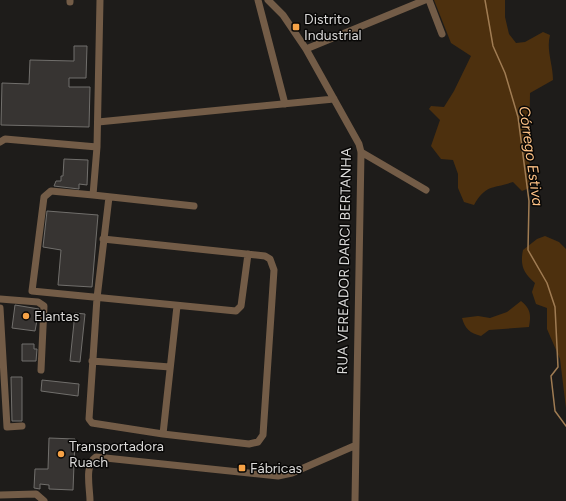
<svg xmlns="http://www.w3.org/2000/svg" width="566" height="501" font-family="Figtree,sans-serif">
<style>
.green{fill:#4d300e}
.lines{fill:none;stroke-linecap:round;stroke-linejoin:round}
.stream{stroke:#a07c53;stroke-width:1.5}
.building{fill:#373432;stroke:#716f6c}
.minor{stroke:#735c47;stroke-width:7}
.poi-dot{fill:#f6a246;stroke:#080706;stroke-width:1.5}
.labels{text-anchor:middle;stroke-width:3;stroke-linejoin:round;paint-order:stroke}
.poi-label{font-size:14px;fill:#dbdad9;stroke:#080706;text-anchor:start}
.street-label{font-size:14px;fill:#dbdad9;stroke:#080706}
.water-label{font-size:15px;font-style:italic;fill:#fdc185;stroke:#080706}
</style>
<rect width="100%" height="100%" fill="#1e1c1a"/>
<path class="green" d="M434,0H505V17L509,34L516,43L525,42L543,32L550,35C546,50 553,64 553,80L530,93L529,159L532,187L522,191L513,182C493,189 486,184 474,205L464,202L458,188V174L453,160L441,159L431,146L440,120L429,109L431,106L444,107L454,91L471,56L451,43Z
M545,236L559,242L566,249V408L560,359L547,329V308L536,304L532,292L535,283C523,273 520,265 523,250L537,239Z
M521,301C531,309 531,315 529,327L489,330L481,336C470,333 465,329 462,318L478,316L490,318L507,312Z"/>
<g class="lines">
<path class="stream" d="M485,0L493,46L505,73L518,117L529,201L528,250L547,283L555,307L558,367L551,376L555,411L566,426"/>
</g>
<path class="building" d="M74,46H87L86,78H69V87H90L89,127L1,125L2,83L29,84L30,60L74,61Z
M64,159L88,160L87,185L79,184V189L54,186L56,181H61V176H63Z
M47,211L98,215L92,287L58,285L61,250L43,247Z
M15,305L39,309L35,331L12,328Z
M75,313L85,314L80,362L70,361Z
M22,344H34V349H37L36,361H22Z
M11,377H22V421H12Z
M42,380L79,384L78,396L41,391Z
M49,438L75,439L73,490L49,489V485L40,484V489L34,488L35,469H48Z"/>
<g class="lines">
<path class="minor" d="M100,0L97,147L93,195L194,206
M258,0L285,104
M268,0L283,15L306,49L359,144L361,152L355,501
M429,0L442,34
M70,2V0
M306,49L425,0
M98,122L334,99
M0,142L5,139L97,147
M361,152L426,190
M93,195L51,191L44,197L32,291L236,311L241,306L248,254
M103,239L265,256L270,259L274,270L263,435L258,442L249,444L163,434L92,423L89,419L97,298L109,197
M0,299L38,302L44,306L41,370
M0,308L7,427L22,426
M92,361L170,367
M163,434L177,306
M0,495L36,494L44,501
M90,501C90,488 84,465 96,457L278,476L292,473L354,446"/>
</g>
<g class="poi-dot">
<rect x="292" y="23" width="8" height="8" rx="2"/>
<circle cx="26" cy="316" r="4"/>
<circle cx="61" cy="454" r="4"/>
<rect x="238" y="464" width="8" height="8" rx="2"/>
</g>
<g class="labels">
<g class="poi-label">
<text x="304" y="24">Distrito<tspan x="304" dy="16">Industrial</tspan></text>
<text x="34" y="321">Elantas</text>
<text x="69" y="451">Transportadora<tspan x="69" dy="16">Ruach</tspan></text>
<text x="250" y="473">Fábricas</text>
</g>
<g class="street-label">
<text transform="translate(344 261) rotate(-89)" y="5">RUA VEREADOR DARCI BERTANHA</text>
</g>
<g class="water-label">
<text transform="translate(531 156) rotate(82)" y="5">Córrego Estiva</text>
</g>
</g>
</svg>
